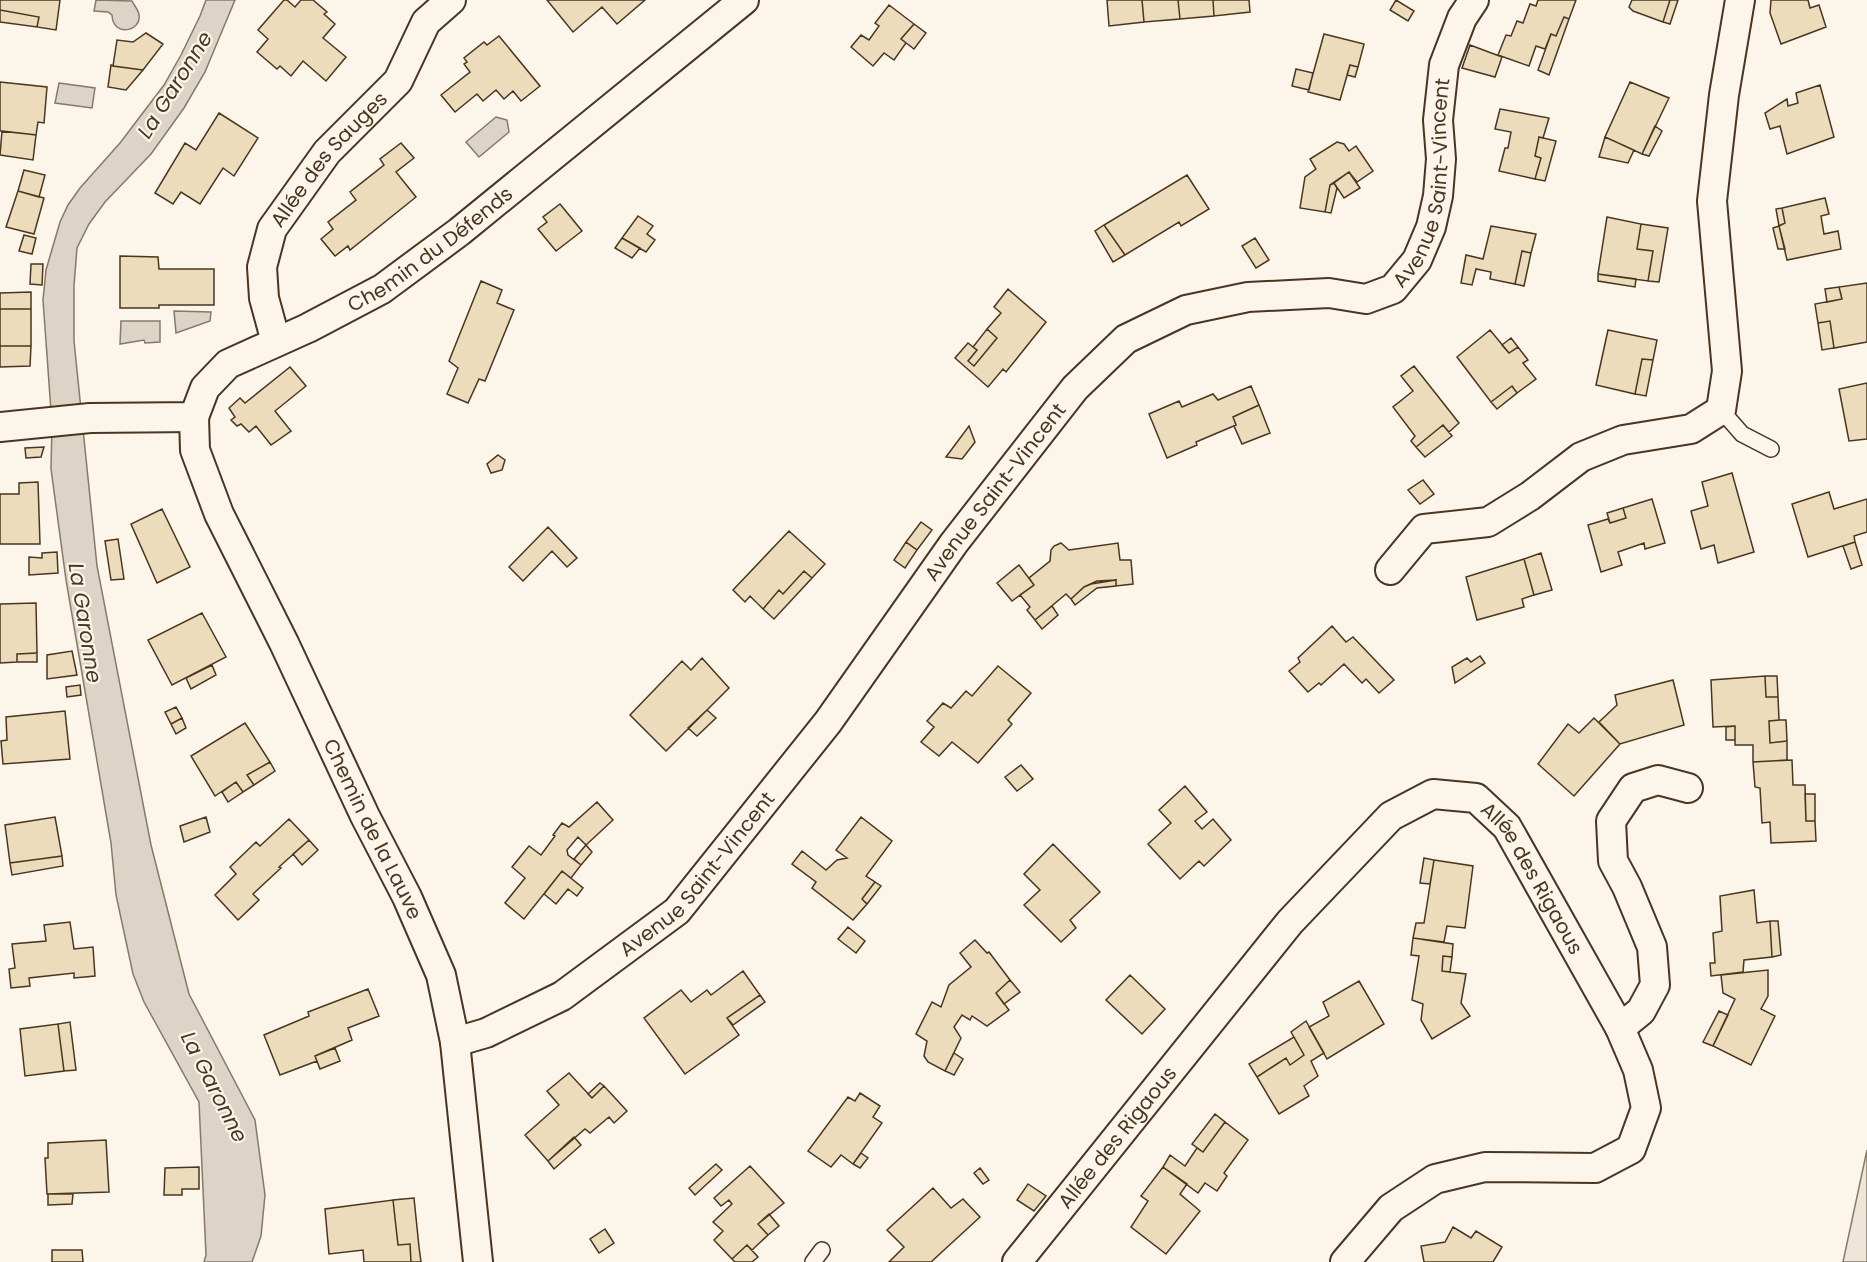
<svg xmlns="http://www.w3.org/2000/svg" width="1867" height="1262" font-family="Poppins,sans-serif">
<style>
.green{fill:#ede6d9;stroke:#887966;stroke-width:1.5}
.water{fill:#dcd4c6;stroke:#887966;stroke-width:1.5}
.building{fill:#ecdcbc;stroke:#4a3520;stroke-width:1.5}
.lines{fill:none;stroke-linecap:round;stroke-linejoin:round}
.lane-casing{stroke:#4a3520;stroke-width:18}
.street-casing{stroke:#4a3520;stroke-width:32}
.lane{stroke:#fbf6e9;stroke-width:15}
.street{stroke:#fbf6e9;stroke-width:28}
.labels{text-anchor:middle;stroke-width:4.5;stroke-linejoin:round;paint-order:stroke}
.street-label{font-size:20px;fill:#4a3520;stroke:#fbf6e9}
.water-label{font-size:21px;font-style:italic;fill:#4a3520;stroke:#fbf6e9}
</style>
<rect width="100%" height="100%" fill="#fbf6e9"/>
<path class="green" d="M1867,1150V1262H1843Z"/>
<path class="water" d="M96,0L132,1C134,5 139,11 139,15C142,31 113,38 112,15L108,12L94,11Z
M206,0H235L205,72L184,108L151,154L105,202L89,224L77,248L74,286V341L97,566L151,845L189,994L255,1120L265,1195L261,1236L252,1262H204L206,1255L199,1102L144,1002L133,974L116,895L111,843L66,580L51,469L52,425L43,300L46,270L60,222L68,205L80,188L120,143L164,85L181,55L200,16Z
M59,83L95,88L92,108L55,103Z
M496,117L507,120L509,132L479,157L466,142Z
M174,311L211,312L210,321L176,333Z
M121,321H160V342L145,343L144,340L120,344Z"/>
<path class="building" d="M0,0H60L56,30L37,27L39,17L0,10Z
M284,0H287L295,7L301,0H313L327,12L324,14L335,24L323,38L346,57L326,81L303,61L291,76L280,66L277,69L257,52L268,39L258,30Z
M547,0H645L617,24L602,7L573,32Z
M1107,0H1142L1144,22L1109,26Z
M1142,0H1178L1180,19L1144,22Z
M1178,0H1213L1214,16L1180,19Z
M1213,0H1249L1250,12L1214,16Z
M1396,0L1414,11L1408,21L1390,10Z
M1538,0H1576L1569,19L1564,17L1556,36L1551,34L1545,49L1536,46L1529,66L1498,55L1506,35L1511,36L1517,21L1523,23L1530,4L1536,6Z
M1632,0H1670L1663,22L1633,11L1629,7Z
M1670,0H1678L1670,24L1663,22Z
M1771,0H1808L1810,8L1819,5L1826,27L1781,44L1770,13Z
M889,5L914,24L901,39L906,43L894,60L884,53L873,66L851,47L861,35L869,40L879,26L875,23Z
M0,10L39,17L37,27L0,22Z
M1564,17L1569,19L1549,75L1538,70L1551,34L1556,36Z
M914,24L926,33L914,49L901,39Z
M146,33L163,44L143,70L113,66L117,40L133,42Z
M1324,34L1364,44L1358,67L1350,65L1340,100L1308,92Z
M499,36L540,86L521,101L513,91L504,99L496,90L483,101L477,94L455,112L441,95L470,72L464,64L467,62L464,58L484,42L487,45Z
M1470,45L1502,57L1495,77L1462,68Z
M111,65L113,66L143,70L126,90L108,87Z
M1350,65L1358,67L1355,77L1347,75Z
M1296,69L1313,73L1309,90L1292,86Z
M0,82L47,87L44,123L38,122L36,135L0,131Z
M1630,82L1669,98L1642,154L1605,137Z
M1820,85L1834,137L1787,154L1780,126L1770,129L1765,113L1787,99L1788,106L1798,103L1796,93Z
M1500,109L1549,118L1543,138L1539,137L1535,156L1541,158L1535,179L1499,171L1505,148H1508L1511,132L1495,129Z
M219,113L258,138L234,176L223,168L200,204L181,192L173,204L155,193L185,143L196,150Z
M1655,126L1662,131L1649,156L1642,154Z
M2,131L36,135L33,160L0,155Z
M1539,137L1556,141L1545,181L1535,179L1541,158L1535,156Z
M1605,137L1634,150L1628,163L1599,157Z
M1337,142L1344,144L1349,151L1356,146L1373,171L1357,182L1349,172L1330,185L1325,212L1300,208L1305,177L1316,169L1310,159Z
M401,143L414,158L396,172L416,197L350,250L348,246L335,256L321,239L333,229L328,222L356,200L350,192L384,165L380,159Z
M24,170L45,175L39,197L18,191Z
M1349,172L1360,188L1344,198L1334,183Z
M1187,175L1209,209L1181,226L1179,222L1125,255L1104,225Z
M1334,183L1337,188L1331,213L1325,212L1330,185Z
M18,191L44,198L34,234L6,227Z
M1825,198L1829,214L1821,216L1824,234L1838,231L1841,249L1787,260L1779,226L1785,223L1782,208Z
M560,204L582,231L556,251L538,229L547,222L543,217Z
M1782,208L1785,223L1779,226L1776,209Z
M638,216L653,226L647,234L655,240L646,252L622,238Z
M1607,217L1641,224L1637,249L1653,251L1648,281L1598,274Z
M1641,224L1668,228L1659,282L1648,281L1653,251L1637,249Z
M1104,225L1125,255L1113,262L1095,231Z
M1491,226L1536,234L1531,253L1522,251L1515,284L1490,279L1491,272L1476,269L1472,285L1461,283L1466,255L1483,259Z
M1779,226L1785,249H1778L1773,228Z
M24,235L36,238L32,254L19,251Z
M622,238L640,248L632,258L615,248Z
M1255,238L1269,260L1256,268L1242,246Z
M1522,251L1531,253L1524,286L1515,284Z
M120,256L158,257L159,269H214V305H159V308H120Z
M31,264H43L42,285L30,284Z
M1598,274L1636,279L1635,287L1598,281Z
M481,281L502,290L497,303L514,310L485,381L479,379L468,403L447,394L458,368L449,361Z
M1867,283V342L1834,348L1830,321L1818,323L1815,304L1842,299L1839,287Z
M1839,287L1842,299L1827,302L1825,289Z
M1008,289L1046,322L1006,372L1003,369L988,387L955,358L968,343L977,350L968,361L974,366L997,338L987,329L1001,313L994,307Z
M31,292V309H0V293Z
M0,309H31V346H0Z
M1830,321L1834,348L1822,350L1818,323Z
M987,329L997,338L974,366L968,361L977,350L973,347Z
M1490,330L1509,353L1518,347L1528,360L1523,363L1536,379L1517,393L1512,386L1491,402L1457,357Z
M1608,330L1657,340L1653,360L1642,359L1635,394L1596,385Z
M1511,338L1518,347L1509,353L1502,345Z
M0,346H31L30,366L0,367Z
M1642,359L1653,360L1646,396L1635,394Z
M1414,366L1459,423L1449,432L1443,425L1416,447L1411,441L1415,436L1393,407L1413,391L1401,376Z
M290,367L306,386L275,411L291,431L271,445L256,426L249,432L241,424L237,426L231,420L235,417L229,408L240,398L245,403Z
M1867,383V439L1849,441L1839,389Z
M1251,386L1259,405L1233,417L1236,425L1196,442L1197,445L1167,458L1149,414L1179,401L1182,407L1213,394L1218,400Z
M1512,386L1517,393L1497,409L1491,402Z
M1259,405L1270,433L1242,444L1234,426L1236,425L1233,417Z
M1443,425L1452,436L1425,457L1416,447Z
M969,426L975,442L962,459L946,457Z
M44,447L41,457L26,458L25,448Z
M498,455L505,460L502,470L491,473L487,464Z
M1732,473L1754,552L1718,563L1714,545L1701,549L1691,511L1708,506L1702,482Z
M1423,480L1434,494L1420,504L1408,490Z
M38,482L40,544H0V494H19V483Z
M1829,492L1834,509L1867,499V532L1854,536L1855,542L1808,557L1792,504Z
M1652,499L1665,543L1645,549L1644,543L1618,552L1622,565L1601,572L1588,525L1608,519L1610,523L1626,518L1623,508Z
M1623,508L1626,518L1610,523L1607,513Z
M162,509L190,567L157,583L131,524Z
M921,522L932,530L917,550L906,542Z
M548,527L577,558L567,567L552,551L523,581L509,567Z
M789,531L825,564L812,578L804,571L783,594L779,590L763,609L750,596L745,602L733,590Z
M118,539L124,579L111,580L105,541Z
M906,542L917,550L905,568L894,560Z
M1855,542L1862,565L1851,569L1843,546Z
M1061,543L1069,550L1118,543L1120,560H1131L1133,584L1116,586V580L1097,581L1084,587L1071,599L1066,594L1035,620L1027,610L1030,607L1020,595L1034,585L1029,578L1050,561L1051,550L1054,546Z
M57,552L58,573L29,575V557L42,558V553Z
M1541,553L1552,590L1534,595L1524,559Z
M1524,559L1534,595L1522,599L1524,607L1477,620L1466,577Z
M1019,565L1034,585L1012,601L997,583Z
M804,571L812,578L774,619L763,609L779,590L783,594Z
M1116,580V586L1097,588L1075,605L1071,599L1084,587L1091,584Z
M36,603L37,653L17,654V662L0,663V604Z
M1052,606L1058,615L1042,629L1035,620Z
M202,613L226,657L172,685L148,640Z
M1332,626L1346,642L1353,637L1394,680L1379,693L1366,679L1362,683L1344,664L1321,685L1319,683L1308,692L1289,671L1300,662L1298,658Z
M72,651L77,675L47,679V655Z
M37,653V662H17V654Z
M1480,656L1485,663L1455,683L1452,667L1467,658L1471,662Z
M702,658L729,688L666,751L630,715L682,661L691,670Z
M212,665L216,675L191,689L186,678Z
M998,666L1031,693L1008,720L1012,724L978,763L952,742L939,756L921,742L934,727L927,721L943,703L951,708L966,691L972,696Z
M1765,676L1766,697H1778L1779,720L1769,721L1770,743L1787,741V760L1753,762V745H1735V726L1713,727L1711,680Z
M1765,676H1777L1778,697H1766Z
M1673,680L1684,725L1620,744L1599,722L1617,705L1615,695Z
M80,685L81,695L67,697L66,687Z
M176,707L182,718L171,724L165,712Z
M707,710L716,718L697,736L688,728Z
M65,711L70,759L3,764L1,741L7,740L6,717Z
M182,718L186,728L176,734L171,724Z
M1594,718L1620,744L1574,796L1538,764L1568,724L1579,733Z
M1779,720H1786L1787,741L1770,743L1769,721Z
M245,723L270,762L247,775L254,785L243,792L236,782L215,796L191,756Z
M1735,726V740H1726V727Z
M1792,760L1793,785H1805L1806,821H1815L1816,841L1771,843L1770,822L1762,823L1760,788L1755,787L1753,762Z
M270,762L275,771L254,785L247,775Z
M1021,765L1033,779L1017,791L1005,777Z
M236,782L243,792L228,802L222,792Z
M1185,786L1207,812L1195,821L1202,829L1213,819L1231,840L1204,866L1199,861L1180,879L1148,844L1171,823L1159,810Z
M1805,794H1815V821H1806Z
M597,802L613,820L586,845L578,837L567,850L568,855L581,865L571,878L562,871L524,919L505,903L525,878L512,867L529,846L541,855L555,836L553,835L562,823L569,827Z
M55,817L62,856L10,863L5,825Z
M206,817L210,832L184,842L180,826Z
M861,817L892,841L866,876L875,882L862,899L867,904L853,920L812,888L816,882L792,864L802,851L826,870L837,860L847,858L836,850Z
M289,819L309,840L279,867L281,868L253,894L259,900L238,920L215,895L236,874L230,867L256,842L260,846Z
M309,840L318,850L302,865L293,854Z
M1053,844L1100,892L1070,920L1076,928L1061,942L1024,905L1040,890L1024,874Z
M586,845L592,852L581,865L574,859Z
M62,856L63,866L12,875L10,863Z
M1424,858L1434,860L1430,884L1420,883Z
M1434,860L1473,866L1465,928L1447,926L1444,942L1413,938L1416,923H1424Z
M562,871L583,888L577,896L568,889L556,904L544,894Z
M875,882L881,886L867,904L862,899Z
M1754,890L1757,923L1770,921L1772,957L1744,960L1743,972L1711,976L1710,963H1715L1713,933L1722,931L1720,896Z
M1770,921H1778L1781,955L1772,957Z
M70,922L74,949L93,947L95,976L74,978V973L29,978L30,986L11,988L9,969L15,968L12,944L46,941L44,925Z
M848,927L865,941L856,953L838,939Z
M1413,938L1453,944L1452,957L1443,956L1442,971L1466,974L1461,1003L1470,1016L1432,1039L1421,1020L1423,1004L1412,1000L1419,956L1411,955Z
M975,940L987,953L989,952L1010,980L996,993L1009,1010L987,1026L972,1016L970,1020L962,1015L954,1027L961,1038L945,1071L928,1062L924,1056L927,1041L916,1034L932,1002L941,1007L949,985L971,967L960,953Z
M1443,956L1452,957L1450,972L1442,971Z
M1768,970V996L1761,1009L1775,1016L1751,1065L1713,1046L1735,999L1723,993L1721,975Z
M743,971L760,995L727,1018L739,1035L685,1074L644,1018L681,990L691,1002L707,990L711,995Z
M1130,975L1165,1009L1142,1034L1106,1000Z
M1010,980L1020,992L1004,1004L996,993Z
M1359,981L1384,1024L1327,1059L1309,1027L1329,1016L1323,1002Z
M368,989L379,1016L348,1028L352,1040L315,1056L317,1061L280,1075L264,1035L309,1016L308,1012Z
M760,995L765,1002L733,1025L727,1018Z
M1719,1011L1728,1015L1713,1046L1703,1042Z
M1306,1021L1324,1053L1311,1061L1318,1076L1304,1086L1309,1096L1279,1114L1257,1077L1286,1058L1290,1065L1304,1055L1291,1032Z
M70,1022L76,1070L64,1071L58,1024Z
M58,1024L64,1071L25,1076L20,1029Z
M1294,1037L1304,1055L1290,1065L1286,1058L1257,1077L1249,1064Z
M335,1048L340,1061L320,1069L315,1056Z
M954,1053L963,1059L954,1075L945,1071Z
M569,1073L592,1098L604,1086L627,1111L614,1123L609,1117L590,1133L585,1129L548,1161L525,1135L559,1105L547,1091Z
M600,1083L604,1086L592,1098L588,1094Z
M860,1093L880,1106L873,1117L882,1123L853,1164L841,1155L831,1167L808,1151L848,1097L855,1101Z
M1215,1114L1225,1122L1203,1152L1192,1144Z
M1225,1122L1248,1140L1224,1173L1227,1176L1217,1191L1205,1183L1198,1193L1163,1167L1170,1155L1185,1166L1197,1148L1203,1152Z
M574,1137L581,1145L554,1169L548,1161Z
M106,1140L109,1192L47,1194L45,1158H48V1143Z
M861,1153L868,1158L860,1168L853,1164Z
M716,1164L722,1170L695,1195L689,1188Z
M750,1166L784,1203L758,1224L768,1235L752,1250L747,1245L732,1259L714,1240L723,1231L713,1222L732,1204L729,1200L721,1206L714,1198Z
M199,1167V1189H182V1195H164L165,1168Z
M1163,1167L1187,1184L1180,1194L1200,1211L1166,1254L1131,1227L1148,1201L1141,1196Z
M980,1168L989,1180L983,1184L974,1173Z
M1028,1184L1046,1196L1034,1211L1017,1200Z
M933,1188L951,1208L963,1199L980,1217L931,1262H889L904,1247L887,1230Z
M48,1194H73L72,1204L48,1205Z
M414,1198L419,1247L421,1262H411L410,1244L398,1245L393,1200Z
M393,1200L398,1245L410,1244L411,1262H364L363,1250L329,1254L325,1209Z
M769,1214L779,1226L768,1235L758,1224Z
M1453,1227L1471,1238L1476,1231L1502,1247L1493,1262H1424L1421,1246L1445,1242Z
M605,1229L614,1243L599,1253L590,1239Z
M747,1245L758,1257L752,1262H735L732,1259Z
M52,1250H82L83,1262H52Z"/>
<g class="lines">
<g class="lane-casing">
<path id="lane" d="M1721,410L1742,434L1771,449
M813,1262L822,1250"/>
</g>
<g class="street-casing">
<g id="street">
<path id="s1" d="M276,342L264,298L262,267L272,229L327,152L398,81L426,22L451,0"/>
<path id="s2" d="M194,417L195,450L219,514L284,643L365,816L407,897L441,975L455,1042L478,1262"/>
<path id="s3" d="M0,427L90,418L194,417L205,388L228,364L308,328L382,289L459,232L744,0"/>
<path d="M1390,570L1424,529L1488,522L1530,496L1581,457L1623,440L1691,429L1721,410L1727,371L1712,201L1724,95L1740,0"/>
<path d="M1620,1028L1641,1011L1655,985L1652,947L1627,887L1613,861L1611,821L1633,788L1658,780L1688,788"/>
<path id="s4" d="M455,1042L486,1033L562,996L677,911L828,722L954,543L1075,388L1126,339L1186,310L1248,297L1329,293L1366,299L1393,289L1417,260L1431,227L1438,196L1441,159L1438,120L1444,65L1462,18L1474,0"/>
<path id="s5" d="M1017,1262L1290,922L1391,816L1433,794L1476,798L1507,827L1620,1028L1638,1070L1646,1108L1631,1149L1595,1168L1485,1167L1435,1179L1391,1208L1345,1262"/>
</g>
</g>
<use href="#lane" class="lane"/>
<use href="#street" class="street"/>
</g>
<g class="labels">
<g class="street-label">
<text dy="7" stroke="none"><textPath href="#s1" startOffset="206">Allée des Sauges</textPath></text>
<text dy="7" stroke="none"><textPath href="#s4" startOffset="1380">Avenue Saint-Vincent</textPath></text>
<text dy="7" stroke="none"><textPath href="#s3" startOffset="492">Chemin du Défends</textPath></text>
<text dy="7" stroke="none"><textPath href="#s4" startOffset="786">Avenue Saint-Vincent</textPath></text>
<text dy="7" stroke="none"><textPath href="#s2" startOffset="452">Chemin de la Lauve</textPath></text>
<text dy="7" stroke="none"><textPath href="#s4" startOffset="300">Avenue Saint-Vincent</textPath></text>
<text dy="7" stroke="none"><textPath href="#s5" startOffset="772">Allée des Rigaous</textPath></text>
<text dy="7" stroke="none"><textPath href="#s5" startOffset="160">Allée des Rigaous</textPath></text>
</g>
<g class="water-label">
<text transform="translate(175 85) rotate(-58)" y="7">La Garonne</text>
<text transform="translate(85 623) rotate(81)" y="7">La Garonne</text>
<text transform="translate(214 1087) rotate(63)" y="7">La Garonne</text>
</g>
</g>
</svg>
